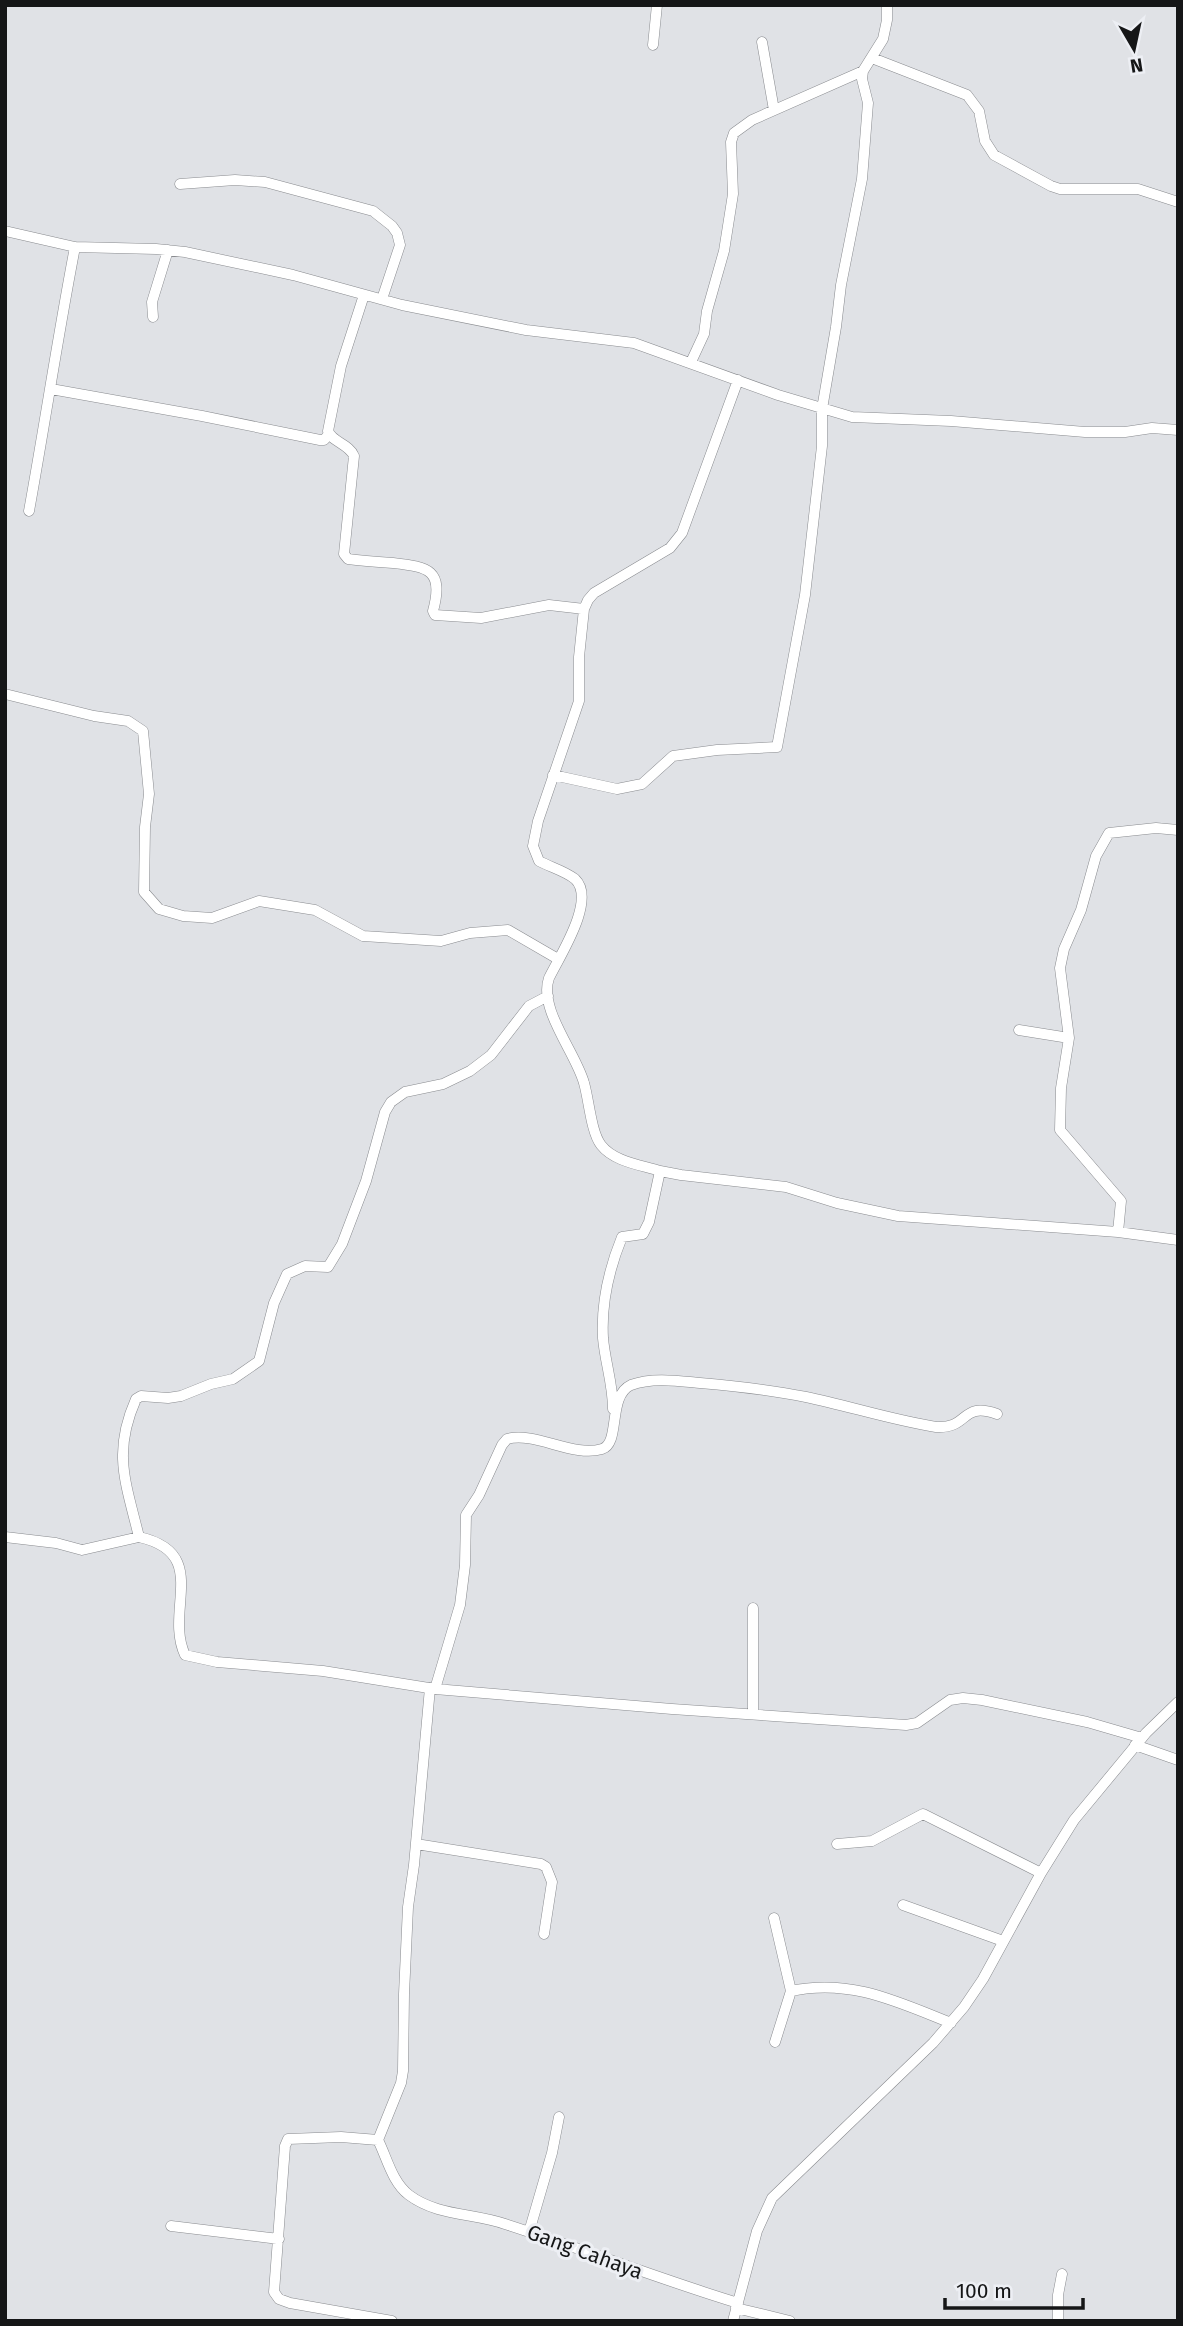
<svg xmlns="http://www.w3.org/2000/svg" width="1183" height="2326" font-family="'Fira Sans',sans-serif">
<style>
.lines{fill:none;stroke-linecap:round;stroke-linejoin:round}
.minor-casing{stroke:#898b8f;stroke-width:11}
.minor{stroke:#fff;stroke-width:10}
.labels{text-anchor:middle;stroke-width:6;stroke-linejoin:round;paint-order:stroke}
.street-label{font-size:21px;fill:#151617;stroke:#edeff4}
</style>
<rect width="100%" height="100%" fill="#e0e2e6"/>
<g class="lines">
<g class="minor-casing">
<path id="minor" d="M762,42L774,110
M653,45L657,5
M872,58L967,95L979,111L985,141L994,155L1051,186L1060,189H1138L1178,202
M180,184L235,180L265,182L373,211L392,226L397,233L400,245L382,299
M5,231L75,247L156,249L185,252L293,275L402,305L526,330L634,343L778,395L852,417L951,421L1085,432H1125L1152,428L1178,430
M364,295L341,366L328,431C332,442 349,444 354,456L344,554L348,559C363,561 378,562 393,563C429,567 444,570 433,611L435,615L481,618L549,605L584,609
M153,317L152,302L168,250
M691,362L704,334L707,311L724,251L733,194L731,142L734,133L752,120L863,71L883,39L887,20V5
M51,389L202,416L320,440H324L329,434
M29,511C45,423 58,335 75,247
M5,694L94,716L128,721L143,731L149,794L145,827L144,892L159,909L183,916L212,918L259,901L315,910L363,936L441,941L470,933L508,930L558,959
M553,775L617,789L642,784L673,756L717,750L777,747L805,595L822,446V409L836,327L841,285L862,179L868,103L862,79L863,71
M548,996L529,1006L491,1055L470,1071L443,1084L405,1092L391,1102L385,1112L366,1181L342,1244L328,1267L305,1266L287,1274L274,1303L259,1361L233,1379L211,1384L181,1396L168,1398L141,1396L136,1399C112,1453 126,1483 139,1537C211,1553 164,1610 185,1655L217,1662L323,1671L435,1689L672,1709L906,1725L917,1723L950,1700L963,1698L982,1700L1087,1722L1142,1738
M1019,1030L1069,1038
M660,1171C642,1165 614,1162 601,1145C591,1132 589,1100 584,1083C576,1053 538,1009 549,978C559,957 597,900 575,879C565,871 550,867 539,861L533,846L538,821L579,701V657L584,609L588,600L594,593L670,548L682,533L738,380
M1118,1232L1121,1201L1060,1130L1061,1088L1069,1038L1060,968L1064,949L1081,910L1096,856L1109,833L1156,828L1178,830
M613,1409C613,1384 605,1362 603,1338C601,1302 609,1269 622,1237L643,1234L649,1222L660,1171L681,1175L786,1187L837,1203L898,1216L1118,1232L1178,1240
M5,1537L56,1543L82,1550L139,1537
M430,1688L414,1865L408,1907L404,1994L403,2071L401,2083L378,2140C387,2158 392,2182 409,2195C437,2216 473,2213 505,2224C583,2249 659,2279 738,2303
M435,1689L460,1605L465,1565L466,1515L479,1495L502,1445L507,1439C535,1431 573,1458 602,1449C621,1443 607,1396 631,1385C652,1377 679,1381 700,1383C735,1386 771,1390 806,1397C849,1406 892,1420 936,1427C970,1429 960,1401 997,1414
M753,1714V1608
M1135,1745L1178,1760
M416,1844L541,1864L546,1867L552,1882L544,1934
M837,1844L872,1841L923,1814L1041,1873
M903,1905L1003,1941
M774,1918L791,1991L775,2042
M791,1991C850,1978 898,2002 951,2023
M378,2140L341,2137L288,2139L285,2146L274,2292L279,2299L290,2303L392,2321
M171,2226L279,2239
M529,2232L552,2153L559,2117
M736,2308L790,2321
M733,2321L757,2231L772,2198L933,2043L964,2007L983,1979L1041,1873L1074,1820L1146,1733L1178,1702
M1058,2321V2295L1062,2274"/>
</g>
<use href="#minor" class="minor"/>
</g>
<g class="labels">
<g class="street-label">
<text transform="translate(585 2252) rotate(20)" y="7">Gang Cahaya</text>
</g>
</g>
<rect width="1183" height="2326" fill="none" stroke="#151617" stroke-width="14"/>
<g transform="translate(1134 49) rotate(171)" stroke="#edeff4" stroke-width="5" paint-order="stroke">
<path d="M0-5L12 26L0 18L-12 26Z" fill="#151617"/>
<text y="-10" font-size="19" font-weight="bold" text-anchor="middle" fill="#151617">N</text>
</g>
<path d="M945 2298v10h138v-10" fill="none" stroke="#151617" stroke-width="3.5"/>
<text x="956" y="2298" font-size="21" fill="#151617" stroke="#edeff4" stroke-width="5" paint-order="stroke">100 m</text>
</svg>
